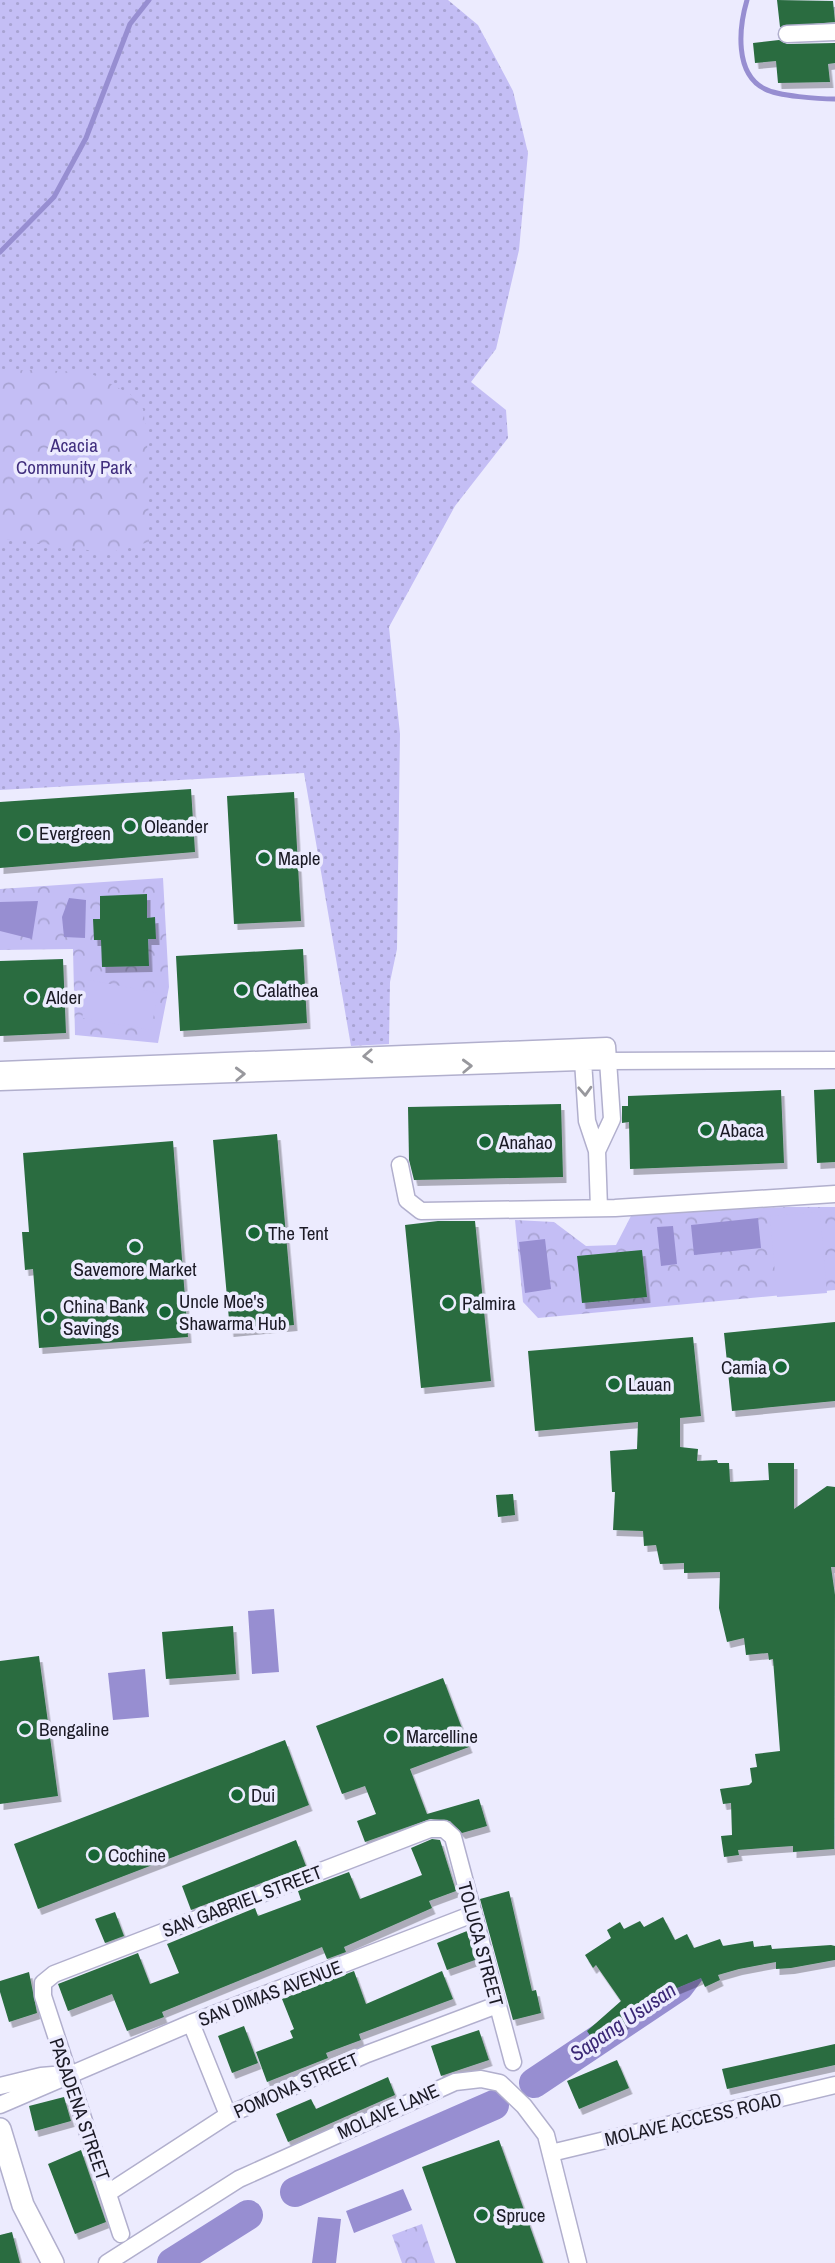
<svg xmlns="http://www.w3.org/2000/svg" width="835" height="2263" font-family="'Archivo Narrow',sans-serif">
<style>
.grass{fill:url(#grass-dots)}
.forest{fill:url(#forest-crowns)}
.garden{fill:#c4bef5}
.water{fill:#978ed1}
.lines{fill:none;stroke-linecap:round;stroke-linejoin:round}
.stream{stroke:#978ed1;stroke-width:5}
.river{stroke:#978ed1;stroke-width:30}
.building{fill:#2a6c40;filter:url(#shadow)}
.street-casing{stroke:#b1afcd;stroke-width:19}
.secondary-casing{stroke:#b1afcd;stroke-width:24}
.street{stroke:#fff;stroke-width:16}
.secondary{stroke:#fff;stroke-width:21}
.oneway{stroke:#98989d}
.poi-dot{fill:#176636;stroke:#ecebfe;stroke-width:2.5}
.labels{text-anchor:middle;stroke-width:7;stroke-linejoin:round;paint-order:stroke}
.park-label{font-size:19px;fill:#412f7e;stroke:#ecebfe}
.poi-label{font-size:19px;fill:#1b1a25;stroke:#ecebfe;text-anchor:start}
.street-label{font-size:19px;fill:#1b1a25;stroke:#ecebfe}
.water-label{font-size:21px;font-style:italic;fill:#3b2876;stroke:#ecebfe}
</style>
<defs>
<pattern id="grass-dots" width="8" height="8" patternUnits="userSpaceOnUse" patternTransform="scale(1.75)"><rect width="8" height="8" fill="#c4bef5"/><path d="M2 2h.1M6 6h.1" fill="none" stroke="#a8a3d2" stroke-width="1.8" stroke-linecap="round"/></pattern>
<pattern id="forest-crowns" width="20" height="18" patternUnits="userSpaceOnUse" patternTransform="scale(1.75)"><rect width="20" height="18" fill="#c4bef5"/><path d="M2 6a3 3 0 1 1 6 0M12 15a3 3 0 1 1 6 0" fill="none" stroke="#a8a3d2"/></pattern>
<filter id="shadow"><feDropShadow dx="3.5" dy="6" stdDeviation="0" flood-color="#0004"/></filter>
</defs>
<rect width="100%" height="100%" fill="#ecebfe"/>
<path class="grass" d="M0,0H448L478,25L513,91L528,153L519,250L496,349L471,382L506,410L508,438L455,506L389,627L400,734L397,949L390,982L389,1044L351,1046L304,773L0,790Z"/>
<path class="forest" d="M27,370L88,372L130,394L143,409L147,435L149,542L108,553L11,539L0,541V371Z
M163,878L169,987L158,1043L75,1035L73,949L0,950V889Z
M786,1207H835V1290L538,1318L523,1302L515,1220L554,1222L586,1246L616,1245L632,1214Z
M422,2224L435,2263H402L392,2235Z"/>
<path class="garden" d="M89,980L158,993L151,1030L82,1018Z
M820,1212L827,1293L777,1297L770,1216Z"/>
<path class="water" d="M69,898L86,900L85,938L64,937L62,917Z
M38,901L32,939L0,931V902Z
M758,1218L761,1248L694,1255L691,1225Z
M673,1226L677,1264L661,1266L657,1227Z
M545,1239L551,1289L525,1293L519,1242Z
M274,1609L279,1672L252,1674L248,1611Z
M145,1669L149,1717L113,1720L108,1673Z
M403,2189L412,2210L354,2233L346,2211Z
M318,2217L341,2219L336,2263H312Z"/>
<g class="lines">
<path class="stream" d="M747,0C739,27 734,74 765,89C778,96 819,99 835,99
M0,252L54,197L86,138L130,24L149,0"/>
<path class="river" d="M534,2083L679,1986L694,1966L706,1964
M295,2192L494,2105
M172,2263L248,2215"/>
</g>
<path class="building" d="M777,0L833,1L835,22L780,27Z
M779,40L787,44L835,43V63L828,64L830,82L778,83L776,61L755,63L753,43Z
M191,789L195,852L0,868V802Z
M294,792L301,921L234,924L227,796Z
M147,894V918L155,917L156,939H148L149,966L102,967L101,940H94L93,919H100V896Z
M303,949L307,1023L180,1031L176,956Z
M63,959L66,1033L0,1036V961Z
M835,1089V1162L817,1163L814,1090Z
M781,1090L784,1163L630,1169L629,1122L622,1123V1106H628V1096Z
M561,1104L563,1177L414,1180L409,1160L408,1107Z
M277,1134L294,1325L230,1331L213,1140Z
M173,1141L188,1337L39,1348L33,1269L25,1270L22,1232H29L23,1153Z
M438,1221H475L491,1381L421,1388L405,1225Z
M642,1250L647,1297L582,1303L577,1256Z
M835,1322V1401L732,1411L724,1333Z
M693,1337L701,1416L680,1418V1447L698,1449L697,1461L717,1460L718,1463H729L730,1482L769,1480L768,1463H794V1509L827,1486L835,1487V1567H831L835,1595L834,1849L793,1852V1846L778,1847L738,1850L739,1855L724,1857L721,1836L732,1835L731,1803L723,1804L720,1789L749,1785L752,1782L750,1768L757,1767L755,1754L780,1751L773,1659L769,1660L768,1653L746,1655L744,1638L727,1642L719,1608L720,1572L684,1573V1563L660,1564L656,1545L644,1546L643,1531L613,1530L615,1492H612L610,1451L637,1449L638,1422L535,1431L528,1351Z
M513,1494L515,1515L498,1517L496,1495Z
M233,1626L236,1674L166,1679L162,1632Z
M39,1656L58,1796L0,1804V1661Z
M443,1678L469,1747L410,1769L427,1814L479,1799L487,1826L462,1833L450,1821L430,1819L365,1842L357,1821L376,1814L365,1786L342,1794L316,1726Z
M285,1740L309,1805L38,1909L14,1844Z
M432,1839L440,1840L456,1891L429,1901L432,1908L344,1947L346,1952L327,1959L322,1947L162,2012L164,2017L127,2031L112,1994L68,2011L58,1984L138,1953L150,1984L179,1973L167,1944L255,1908L258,1916L301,1900L298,1891L349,1872L360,1899L422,1875L411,1848Z
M296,1840L306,1866L191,1910L182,1886Z
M509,1891L532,1991L536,1990L541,2013L513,2020L480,1899Z
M115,1912L124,1936L105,1943L95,1919Z
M663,1917L675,1940L687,1934L694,1948L720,1939L723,1946L753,1941L754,1947L771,1945L772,1949L831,1945L835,1946V1960L791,1968L776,1969V1962L739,1969L718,1975L720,1980L705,1987L701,1978L653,1998L655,2001L596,2044L587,2031L621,2001L596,1965L593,1968L585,1955L611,1938L607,1930L620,1922L624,1929L640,1921L644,1927Z
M467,1931L475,1960L447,1970L437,1943Z
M354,1971L366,2004L442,1971L453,1999L359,2034L361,2040L326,2053L328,2058L267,2082L256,2052L293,2038L290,2031L294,2029L282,1999Z
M29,1972L37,2013L9,2022L0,1992V1981Z
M244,2026L258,2063L232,2073L218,2036Z
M479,2030L489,2060L441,2076L431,2046Z
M835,2044V2065L727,2089L722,2069Z
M617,2060L629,2088L579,2109L567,2081Z
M388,2077L395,2095L288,2142L276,2114L311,2099L316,2109Z
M64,2097L71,2121L35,2131L29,2106Z
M499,2140L543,2263H456L422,2167Z
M81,2150L106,2222L75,2234L48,2164Z
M12,2232L20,2263H0V2235Z"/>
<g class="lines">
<g class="street-casing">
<path id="street" d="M787,34L835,32
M583,1061L587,1121L597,1151L599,1208
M0,1070L607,1046L612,1119L597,1151
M0,1082L608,1061L835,1060
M400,1165L407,1200L421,1211L615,1208L835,1194
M191,2023L228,2115
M0,2086L41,2076L65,2074
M0,2105L191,2023L473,1914
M551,2153L835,2085
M108,2193L228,2115L367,2054L497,2005
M121,2234L43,1996V1983L54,1974L430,1829H444L453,1837L513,2062
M107,2263L239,2179L455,2082L481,2079L500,2083L524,2106L546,2135L578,2263"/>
</g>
<g class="secondary-casing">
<path id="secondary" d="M0,2129L23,2205L53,2263"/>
</g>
<use href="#street" class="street"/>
<use href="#secondary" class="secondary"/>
</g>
<defs><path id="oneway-chevron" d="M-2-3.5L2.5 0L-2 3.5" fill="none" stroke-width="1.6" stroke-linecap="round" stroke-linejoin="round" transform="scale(1.75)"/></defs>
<g class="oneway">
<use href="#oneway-chevron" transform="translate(368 1056) rotate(177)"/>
<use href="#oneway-chevron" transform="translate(467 1066) rotate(-2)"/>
<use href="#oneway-chevron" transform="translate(240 1074) rotate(-2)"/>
<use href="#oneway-chevron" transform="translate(585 1091) rotate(87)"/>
</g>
<g class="poi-dot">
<circle cx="130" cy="826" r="7"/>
<circle cx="25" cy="833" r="7"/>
<circle cx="264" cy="858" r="7"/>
<circle cx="242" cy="990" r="7"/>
<circle cx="32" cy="997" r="7"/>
<circle cx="706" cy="1130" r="7"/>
<circle cx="485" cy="1142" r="7"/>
<circle cx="254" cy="1233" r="7"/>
<circle cx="135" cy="1247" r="7"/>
<circle cx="448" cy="1303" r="7"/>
<circle cx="165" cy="1312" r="7"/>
<circle cx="49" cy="1317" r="7"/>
<circle cx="781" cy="1367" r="7"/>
<circle cx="614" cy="1384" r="7"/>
<circle cx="25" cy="1729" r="7"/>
<circle cx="392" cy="1736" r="7"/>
<circle cx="237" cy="1795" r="7"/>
<circle cx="94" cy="1855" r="7"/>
<circle cx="482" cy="2215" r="7"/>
</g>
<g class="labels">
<g class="park-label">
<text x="74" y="452">Acacia<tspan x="74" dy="22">Community Park</tspan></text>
</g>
<g class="poi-label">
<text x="144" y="833">Oleander</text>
<text x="39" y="840">Evergreen</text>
<text x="278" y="865">Maple</text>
<text x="256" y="997">Calathea</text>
<text x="46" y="1004">Alder</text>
<text x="720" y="1137">Abaca</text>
<text x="499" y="1149">Anahao</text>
<text x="268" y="1240">The Tent</text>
<text x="135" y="1276" text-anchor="middle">Savemore Market</text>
<text x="179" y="1308">Uncle Moe's<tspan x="179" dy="22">Shawarma Hub</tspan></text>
<text x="462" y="1310">Palmira</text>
<text x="63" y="1313">China Bank<tspan x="63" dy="22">Savings</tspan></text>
<text x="767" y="1374" text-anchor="end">Camia</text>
<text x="628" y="1391">Lauan</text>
<text x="39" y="1736">Bengaline</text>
<text x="406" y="1743">Marcelline</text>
<text x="251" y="1802">Dui</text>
<text x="108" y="1862">Cochine</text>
<text x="496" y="2222">Spruce</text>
</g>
<g class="street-label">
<text transform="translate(242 1901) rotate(-21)" y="7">SAN GABRIEL STREET</text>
<text transform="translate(481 1944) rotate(75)" y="7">TOLUCA STREET</text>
<text transform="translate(270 1993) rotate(-21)" y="7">SAN DIMAS AVENUE</text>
<text transform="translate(296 2085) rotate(-24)" y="7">POMONA STREET</text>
<text transform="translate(80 2109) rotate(71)" y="7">PASADENA STREET</text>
<text transform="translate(388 2111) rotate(-24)" y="7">MOLAVE LANE</text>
<text transform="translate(693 2119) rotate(-13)" y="7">MOLAVE ACCESS ROAD</text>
</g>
<g class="water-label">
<text transform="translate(623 2022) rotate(-34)" y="7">Sapang Ususan</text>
</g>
</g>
</svg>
